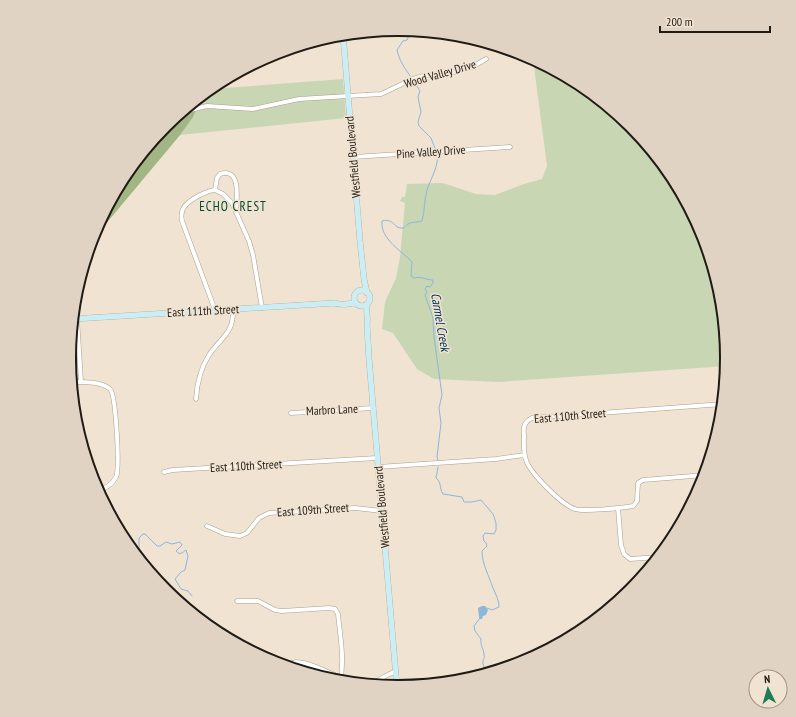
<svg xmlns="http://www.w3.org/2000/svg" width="796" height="717" font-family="'PT Sans Narrow',sans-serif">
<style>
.green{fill:#c9d6b4}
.forest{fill:#a2b683}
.water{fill:#8db6de}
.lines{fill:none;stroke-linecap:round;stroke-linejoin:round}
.stream{stroke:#8db6de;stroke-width:1}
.minor-casing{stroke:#ab9e8e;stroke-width:5}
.secondary-casing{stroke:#ab9e8e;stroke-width:6}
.minor{stroke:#fff;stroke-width:4}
.secondary{stroke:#cbeef5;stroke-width:5.5}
.labels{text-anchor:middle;stroke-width:3;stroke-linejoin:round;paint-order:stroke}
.street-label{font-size:12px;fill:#1f1b15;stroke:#f1e3d2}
.neighbourhood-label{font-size:13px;letter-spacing:1px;fill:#00492e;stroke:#f1e3d2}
.water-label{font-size:13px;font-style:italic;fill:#03345a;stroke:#f1e3d2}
.rim{fill:none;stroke:#1f1b15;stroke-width:2}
</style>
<rect width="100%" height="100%" fill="#f1e3d2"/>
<path class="green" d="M533,59L581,85L631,126L672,176L703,233L721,294L727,359V366L499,382L434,379L417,369L393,333L382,329L385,302L396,278L400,257L405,203L400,201L402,197H405L407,184L443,183L476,194L495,195L524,184L542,179L547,166Z
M343,79L346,118L180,135L109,220L91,239L94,232L124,175L165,125L215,84L217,83L225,88Z"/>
<path class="forest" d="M201,96L193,117L180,135L109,220L91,239L94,232L124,175L165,125Z"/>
<path class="water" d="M482,606H485L488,610L486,615L483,616L482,619H480L479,617L478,608Z"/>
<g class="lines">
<path class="stream" d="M411,77C405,69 399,60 397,50L403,41L407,40L410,33L421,31
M413,80L420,91L418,97L421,112L418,122L419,126L431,138L436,151
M437,154C440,164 430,180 427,190C424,200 425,211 422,221C419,222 413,222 410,223C404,226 406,230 397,227C393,222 389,219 382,221C380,239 402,251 412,262L411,276L414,278C423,276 425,280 433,280V283L430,287L427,286L425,289L427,292L425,295L433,318L434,337L442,395L439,408L441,423L437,457L438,460
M438,467L436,478C442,483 439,488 443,494L462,497L464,502H472L481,500L493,514L496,523V530L494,534L485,533L483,536L484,541L486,543L487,546L482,551C482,564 489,576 493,588C496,595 499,600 499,607L492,610L487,608
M124,541L127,542L128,547
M136,556L139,553V538L143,534H145L157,546H160L166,542L172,544L180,542L182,545L176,551C180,556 183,552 186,550L188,556L185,570L181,572L175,579L181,589L188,591L192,596
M480,618L474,626L475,631L481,639C480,646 484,649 484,655C485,661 484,655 483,661C482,667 487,671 492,673"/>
<g class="minor-casing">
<path id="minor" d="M178,115L190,110L207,106L253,109L299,99L381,94L413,79L423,76L454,72L474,66L486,59
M353,157L510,147
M215,190L223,194L232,203L249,241L253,255L262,308
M215,190L217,178L220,174C241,167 237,198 236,211
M215,310L182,221C179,207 189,201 200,195C205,193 210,190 215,190
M77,318L81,382
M71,382C82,382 101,381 110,389C116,395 120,468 116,477C112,485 105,489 97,491
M196,399C197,383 200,369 209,355C221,337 234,334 233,309
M291,413L373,408
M378,467L496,459L525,455
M164,472L173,470L377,458
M705,475L643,480L638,483L637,501L633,506C622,508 583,512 575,509C562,505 530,473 526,460C523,452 524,443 524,435C523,427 524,422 532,418L723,404
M618,508L621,545L624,554L630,559L659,557
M207,526L225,534L240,536L247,533L259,518L269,513L355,508L382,511
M237,601H258L275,610L282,611L329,608L335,609L338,614C340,636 345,660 340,682
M283,666L296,662L304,663C325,668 347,685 370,683C380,682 386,673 396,672"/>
</g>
<g class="secondary-casing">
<path id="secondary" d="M343,34L360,241L364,279L367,293
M354 298a8 8 0 1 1 16 0a8 8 0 1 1-16 0Z
M367,304C366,311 368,318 367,325L369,359L397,688
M72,319L335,303C341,306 349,303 356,303"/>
</g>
<use href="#minor" class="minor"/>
<use href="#secondary" class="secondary"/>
</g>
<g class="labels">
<g class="street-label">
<text transform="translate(440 74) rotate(-16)" y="4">Wood Valley Drive</text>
<text transform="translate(431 152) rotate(-4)" y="4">Pine Valley Drive</text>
<text transform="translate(353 157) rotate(-95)" y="4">Westfield Boulevard</text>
<text transform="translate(203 311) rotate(-3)" y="4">East 111th Street</text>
<text transform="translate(332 410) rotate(-3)" y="4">Marbro Lane</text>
<text transform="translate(570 416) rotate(-5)" y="4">East 110th Street</text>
<text transform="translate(246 466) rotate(-3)" y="4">East 110th Street</text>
<text transform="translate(382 507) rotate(-95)" y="4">Westfield Boulevard</text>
<text transform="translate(313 510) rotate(-4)" y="4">East 109th Street</text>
</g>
<g class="neighbourhood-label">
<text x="233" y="211">ECHO CREST</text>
</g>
<g class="water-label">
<text transform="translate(441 322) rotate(80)" y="5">Carmel Creek</text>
</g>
</g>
<path d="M0 0H796V717H0ZM76 358a322 322 0 1 1 644 0a322 322 0 1 1-644 0Z" fill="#e0d3c3" fill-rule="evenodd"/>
<path class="rim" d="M76 358a322 322 0 1 1 644 0a322 322 0 1 1-644 0Z"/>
<g transform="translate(768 689) rotate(355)"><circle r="19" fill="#f1e3d2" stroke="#9d9386"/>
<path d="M0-3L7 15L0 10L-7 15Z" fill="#1d7e56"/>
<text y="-6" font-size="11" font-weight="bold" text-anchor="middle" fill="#1f1b15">N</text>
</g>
<path d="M660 26v6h110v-6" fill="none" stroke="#1f1b15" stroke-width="2"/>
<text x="666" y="26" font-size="12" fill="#1f1b15" stroke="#f1e3d2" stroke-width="3" paint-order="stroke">200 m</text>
</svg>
